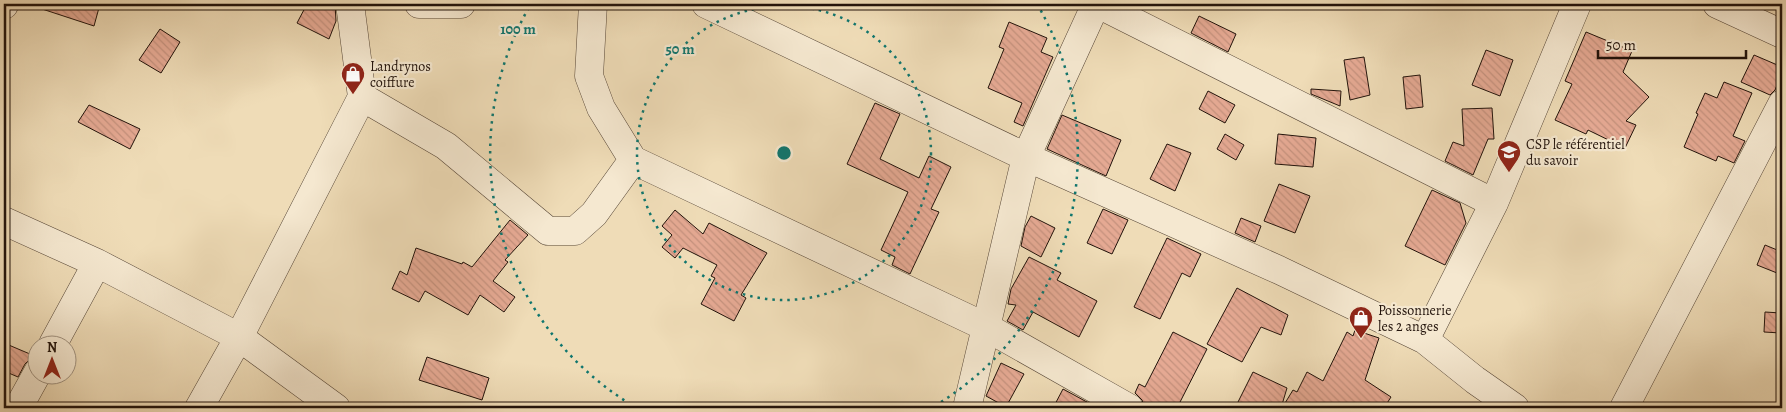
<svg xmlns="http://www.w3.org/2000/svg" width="1786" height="412" font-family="Alegreya,serif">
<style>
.building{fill:url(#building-back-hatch);stroke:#22130b}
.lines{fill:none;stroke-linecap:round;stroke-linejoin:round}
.minor-casing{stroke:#554536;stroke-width:29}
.minor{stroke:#f5e8d0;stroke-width:28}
.ring{fill:none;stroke:#0f766e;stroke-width:2.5;stroke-dasharray:2.5 5}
.labels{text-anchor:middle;stroke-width:4.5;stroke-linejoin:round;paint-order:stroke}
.poi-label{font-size:14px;fill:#22130b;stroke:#f5e8d0;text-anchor:start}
.centre{fill:#0f766e;stroke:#f5e8d0;stroke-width:2.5}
.ring-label{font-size:15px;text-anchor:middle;font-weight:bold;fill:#0f766e;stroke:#f5e8d0;stroke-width:4.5;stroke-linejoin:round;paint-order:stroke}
</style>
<defs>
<pattern id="building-back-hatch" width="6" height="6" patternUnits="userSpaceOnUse" patternTransform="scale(1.25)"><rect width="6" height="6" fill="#e5a993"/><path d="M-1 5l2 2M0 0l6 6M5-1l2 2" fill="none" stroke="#c4917d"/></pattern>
</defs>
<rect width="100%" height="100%" fill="#efdcb7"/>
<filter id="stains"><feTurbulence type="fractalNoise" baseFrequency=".004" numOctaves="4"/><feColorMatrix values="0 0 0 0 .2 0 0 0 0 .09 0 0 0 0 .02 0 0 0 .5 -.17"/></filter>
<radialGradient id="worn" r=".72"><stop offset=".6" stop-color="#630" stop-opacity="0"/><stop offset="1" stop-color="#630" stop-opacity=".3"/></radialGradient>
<path class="building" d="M37,4H100L94,26L36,7Z
M307,4H335L336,21L329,39L297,23Z
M1199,16L1236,34L1228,52L1191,33Z
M1009,22L1047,38L1041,52L1053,57L1023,126L1014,122L1022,103L988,88L1004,49L999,47Z
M160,29L180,42L161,73L139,60Z
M1586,32L1632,51L1623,72L1649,97L1626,121L1636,125L1625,148L1588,130L1586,134L1555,120L1572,84L1565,81Z
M1486,50L1513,60L1500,96L1472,85Z
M1754,55L1782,67V74L1775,90L1770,95L1741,82Z
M1364,57L1370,95L1350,100L1344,60Z
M1420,75L1423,107L1406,109L1403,77Z
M1724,82L1752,93L1733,136L1745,141L1734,163L1718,156L1716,161L1684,147L1698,114L1696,113L1705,93L1717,98Z
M1311,89L1341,91L1340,106L1311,94Z
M1208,91L1235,105L1225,123L1199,109Z
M875,103L900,114L880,159L919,178L929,156L951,167L931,209L939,212L910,274L892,265L895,257L881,250L908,192L847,164Z
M89,105L140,129L130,149L78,122Z
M1492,108L1494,139H1488L1473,175L1445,161L1453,142L1464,146L1462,109Z
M1062,115L1121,140L1106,176L1047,149Z
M1225,134L1244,145L1236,160L1217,149Z
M1278,134L1316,138L1313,167L1275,164Z
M1167,144L1191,153L1175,191L1150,179Z
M1279,184L1310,196L1295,233L1264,221Z
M1432,190L1460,203L1466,223L1445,265L1405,246Z
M1103,209L1128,220L1112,254L1087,243Z
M675,210L703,234L709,223L767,253L741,295L746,298L734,321L701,304L715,278L711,276L717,265L683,248L675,258L662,247L672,235L662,226Z
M1031,216L1055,228L1041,257L1021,246L1025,227Z
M1241,218L1261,226L1255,242L1235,233Z
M510,220L528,235L505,260L508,262L493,281L515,297L504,312L480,295L468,315L425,291L419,302L392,289L400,271L407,275L416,248L462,264L463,262L472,267Z
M1167,238L1201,254L1190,277L1182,273L1160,319L1134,307Z
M1765,245L1782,252V275L1757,265Z
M1029,257L1061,273L1057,280L1097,301L1079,337L1033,312L1023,330L1007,321L1016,305L1008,304L1011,289Z
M1237,288L1288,315L1281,335L1261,327L1242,362L1207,344Z
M1765,312L1781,313V333L1764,332Z
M1355,330L1379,338L1365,380L1391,397L1384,408H1282L1293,390L1297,392L1307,372L1323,381L1347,332L1353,336Z
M1173,332L1207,349L1177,408H1145L1142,400L1135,393L1139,384L1145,387Z
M4,343L37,357L30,359L25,364L18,377L4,371Z
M427,357L489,378L482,400L419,380Z
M1001,363L1024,374L1006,407L986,396Z
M1253,372L1287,388L1281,408H1235Z
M1063,389L1098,408H1053Z"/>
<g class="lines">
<g class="minor-casing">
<path id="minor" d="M419,4H461
M593,4L589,76L601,108L633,160L986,327L1129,408
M706,4L1026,157L1279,270L1425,340L1475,380L1515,408
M1098,4L1494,203
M1717,4L1782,34
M4,5V4
M362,97L446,146L548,231H575L594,214L633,160
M4,221L97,263L239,337L336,408
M1425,340L1494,203L1577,4
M53,344L97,263
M18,408L38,372
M199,408L239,337L362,97L350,4
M967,408L1026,157L1096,4
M1624,408L1782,104"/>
</g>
<use href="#minor" class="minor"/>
</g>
<g class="ring">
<circle cx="784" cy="153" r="147"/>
<path d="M637 408A294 294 0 0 1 531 4M1037 4A294 294 0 0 1 931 408"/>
</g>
<defs>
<g id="shop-pin" transform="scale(1.25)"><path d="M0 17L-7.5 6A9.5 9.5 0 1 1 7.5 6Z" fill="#8f2418" stroke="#f5e8d0"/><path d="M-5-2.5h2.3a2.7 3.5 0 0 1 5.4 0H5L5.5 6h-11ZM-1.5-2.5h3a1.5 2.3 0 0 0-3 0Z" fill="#fff"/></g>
<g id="school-pin" transform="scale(1.25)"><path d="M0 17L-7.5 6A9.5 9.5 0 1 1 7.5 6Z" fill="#8f2418" stroke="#f5e8d0"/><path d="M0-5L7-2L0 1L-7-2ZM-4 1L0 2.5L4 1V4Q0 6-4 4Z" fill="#fff"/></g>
</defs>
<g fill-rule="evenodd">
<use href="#shop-pin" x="353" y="74"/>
<use href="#school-pin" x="1509" y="152"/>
<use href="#shop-pin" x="1361" y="318"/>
</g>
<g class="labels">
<g class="poi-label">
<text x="370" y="71">Landrynos<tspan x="370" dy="16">coiffure</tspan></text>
<text x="1526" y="149">CSP le référentiel<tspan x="1526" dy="16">du savoir</tspan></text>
<text x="1378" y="315">Poissonnerie<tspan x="1378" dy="16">les 2 anges</tspan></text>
</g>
</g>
<circle cx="784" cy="153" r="8" class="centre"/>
<g class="ring-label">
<text x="518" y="34">100 m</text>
<text x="680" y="54">50 m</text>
</g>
<rect width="1786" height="412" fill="none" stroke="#efdcb7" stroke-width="20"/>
<rect x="5" y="5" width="1776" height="402" fill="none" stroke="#22130b" stroke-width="2.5"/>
<rect x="10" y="10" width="1766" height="392" fill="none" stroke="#22130b"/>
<g transform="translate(52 360)"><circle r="24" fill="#f5e8d0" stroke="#a19381"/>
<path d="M0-4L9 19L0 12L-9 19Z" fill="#8f2418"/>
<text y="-8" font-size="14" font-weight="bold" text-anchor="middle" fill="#22130b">N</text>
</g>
<path d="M1598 50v8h148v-8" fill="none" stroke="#22130b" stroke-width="2.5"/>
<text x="1606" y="50" font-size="15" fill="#22130b" stroke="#f5e8d0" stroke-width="4" paint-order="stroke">50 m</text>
<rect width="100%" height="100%" filter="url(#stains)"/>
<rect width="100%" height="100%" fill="url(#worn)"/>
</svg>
